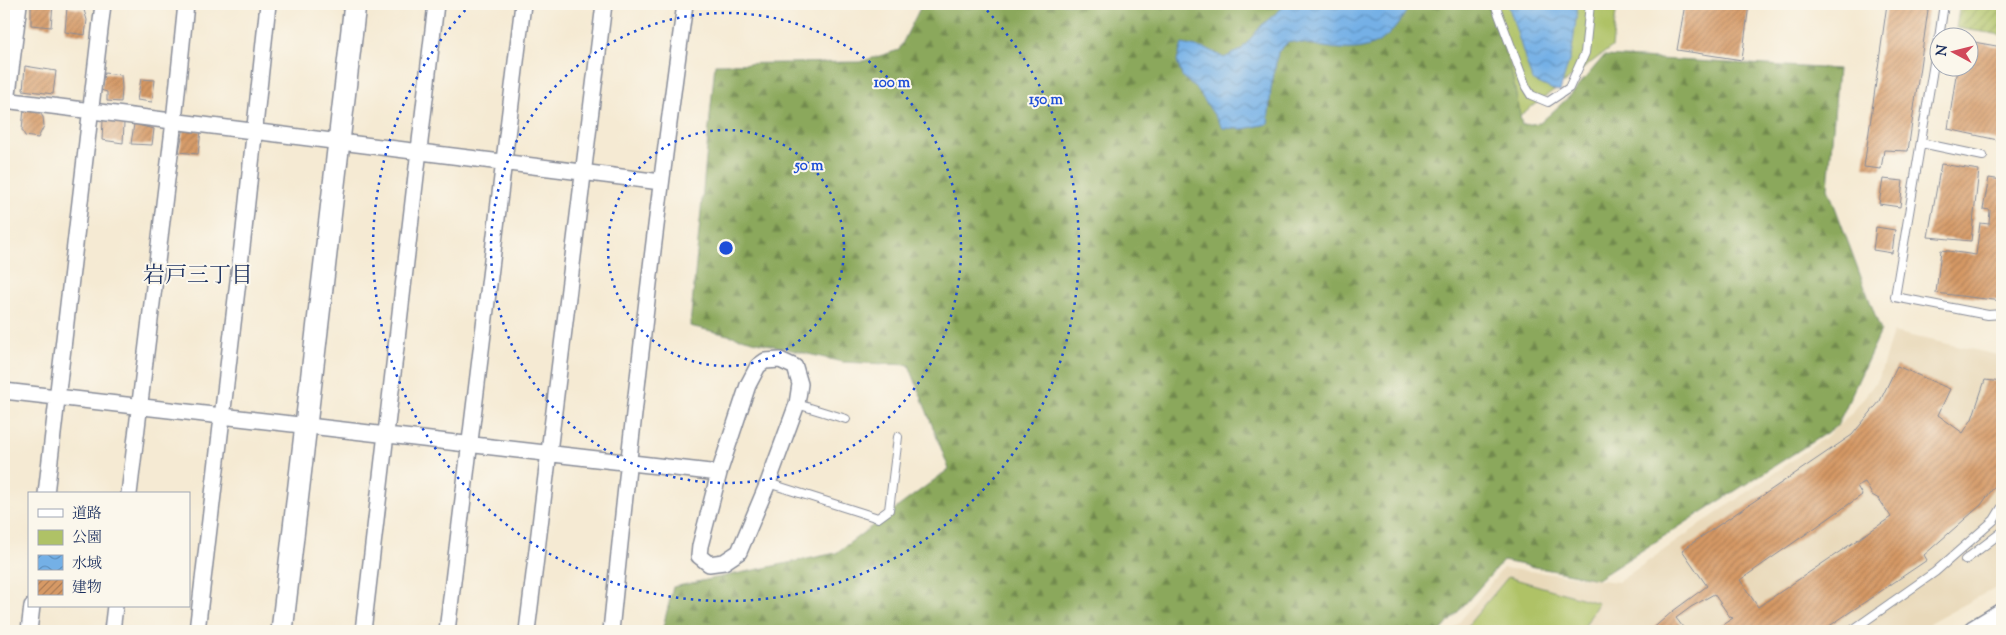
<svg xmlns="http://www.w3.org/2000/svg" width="2006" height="635" font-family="'Sorts Mill Goudy','Noto Serif JP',serif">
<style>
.built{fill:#e9d9ba}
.green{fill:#afc266;stroke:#657862}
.forest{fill:url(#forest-firs);stroke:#536c5c}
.garden{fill:url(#garden-furrows);stroke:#657862}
.water{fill:url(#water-waves);stroke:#4870a2}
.building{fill:url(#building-hatch);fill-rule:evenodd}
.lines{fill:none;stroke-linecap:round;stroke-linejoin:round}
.lane-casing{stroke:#888c98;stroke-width:10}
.street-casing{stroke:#888c98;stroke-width:18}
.secondary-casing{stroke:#888c98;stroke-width:24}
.lane{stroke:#fff;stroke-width:8}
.street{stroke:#fff;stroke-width:15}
.secondary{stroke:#fff;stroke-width:21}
.ring{fill:none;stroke:#1d4ed8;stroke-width:2.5;stroke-dasharray:2.5 5}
.labels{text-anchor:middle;stroke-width:4;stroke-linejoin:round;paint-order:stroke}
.neighbourhood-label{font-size:22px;fill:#1b2f5e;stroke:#fbf7ec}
.centre{fill:#1d4ed8;stroke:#fbf7ec;stroke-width:2.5}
.ring-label{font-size:15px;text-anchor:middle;font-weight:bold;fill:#1d4ed8;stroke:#fbf7ec;stroke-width:4;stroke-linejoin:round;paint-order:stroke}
</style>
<defs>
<pattern id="forest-firs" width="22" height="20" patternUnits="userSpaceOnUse" patternTransform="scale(1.25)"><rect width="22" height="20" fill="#8ba85b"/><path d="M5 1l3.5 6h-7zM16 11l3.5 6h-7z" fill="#71894e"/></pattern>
<pattern id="garden-furrows" width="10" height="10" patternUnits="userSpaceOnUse" patternTransform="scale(1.25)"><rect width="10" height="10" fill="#afc266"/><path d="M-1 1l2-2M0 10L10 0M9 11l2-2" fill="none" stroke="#8e9e57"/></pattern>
<pattern id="water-waves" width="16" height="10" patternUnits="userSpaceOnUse" patternTransform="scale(1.25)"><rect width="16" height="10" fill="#74b0e6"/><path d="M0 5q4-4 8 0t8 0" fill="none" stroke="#5e90be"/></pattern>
<pattern id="building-hatch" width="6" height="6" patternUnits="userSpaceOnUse" patternTransform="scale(1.25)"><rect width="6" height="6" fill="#d69965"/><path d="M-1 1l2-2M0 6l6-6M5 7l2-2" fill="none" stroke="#ad7d56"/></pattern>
</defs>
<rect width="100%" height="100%" fill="#fbf7ec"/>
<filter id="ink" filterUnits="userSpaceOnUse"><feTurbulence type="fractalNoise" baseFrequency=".02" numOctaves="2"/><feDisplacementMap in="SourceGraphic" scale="10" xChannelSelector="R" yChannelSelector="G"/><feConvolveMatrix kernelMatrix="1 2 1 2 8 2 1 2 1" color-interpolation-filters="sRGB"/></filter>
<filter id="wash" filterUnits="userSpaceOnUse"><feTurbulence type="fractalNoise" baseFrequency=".0096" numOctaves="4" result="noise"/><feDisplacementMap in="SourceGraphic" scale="20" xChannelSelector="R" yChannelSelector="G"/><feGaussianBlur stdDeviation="1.12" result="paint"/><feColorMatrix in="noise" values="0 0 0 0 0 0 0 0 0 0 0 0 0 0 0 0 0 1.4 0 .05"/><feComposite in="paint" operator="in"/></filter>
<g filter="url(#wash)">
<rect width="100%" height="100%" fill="#f5ead3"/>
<path class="built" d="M1893,332L2002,356V584L1916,631H1452L1503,568L1618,582L1826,437L1852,413L1879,378Z"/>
<path class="green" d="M1462,4H1617L1612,47L1515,119Z
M1508,577L1598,603L1582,631H1463Z"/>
<path class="forest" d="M922,4H1488L1511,70L1522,125L1540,123L1569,97L1604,56L1838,69L1828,188L1881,331L1837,426L1597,579L1503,561L1441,631H662L673,587L836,553L949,469L909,365L842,362L690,326L715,64L860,62L899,50Z"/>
<path class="garden" d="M1960,4H1996L2002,6V35L1956,28Z"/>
<path class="water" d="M1287,4H1410C1381,64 1344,50 1289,41L1278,52L1271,89L1268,124L1243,129L1223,128L1198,91L1182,76L1177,61L1182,44L1210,50L1224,58L1241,50L1262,25Z
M1508,4H1578L1572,51L1560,91L1551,89L1532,80Z"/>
<g id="blocks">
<path class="building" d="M31,4H53L51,27L31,25Z
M1685,4H1749L1742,60L1677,50Z
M1887,4L1928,10L1908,151L1884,150L1881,169L1864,167Z
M67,7L84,10L87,20L85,35L65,32Z
M1968,41L2002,47V141L1948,129L1957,68H1968Z
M25,66L56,71L53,94L23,90Z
M104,73L121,75L122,88L121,102L107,101V92L101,90Z
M141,79L155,80L152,102L137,100Z
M24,108L38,110L43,117L44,126L38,138L25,136L22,130Z
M103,120L124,123L123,143L102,140Z
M134,124L154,129L152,145L131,144Z
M184,127L201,131L198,154L179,152Z
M1941,164L1979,170L1971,241L1928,237Z
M1989,178L2002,180V301L1936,293L1941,250L1976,255L1980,223L1989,224L1990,210L1983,209Z
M1883,179L1903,181L1900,207L1879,204Z
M1876,227L1895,230L1892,253L1873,250Z
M1897,366L1950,389L1938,415L1963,433L1972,419L1985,380L2002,382V476L1981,505L1924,555L1927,560L1822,631H1735L1733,629L1729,631H1713L1733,618L1730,617L1714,594L1691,607L1676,618L1686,631H1650L1673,611L1707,586L1682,550L1852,435L1880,401ZM1865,482L1872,495L1879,499L1891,517L1758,607L1740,580L1862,495L1857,486Z"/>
</g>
</g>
<g filter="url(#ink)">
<use href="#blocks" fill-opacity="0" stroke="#888c98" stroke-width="1"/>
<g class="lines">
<g class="lane-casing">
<path id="lane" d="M1495,4L1526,87L1531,95L1548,102L1569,88L1585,53L1590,4
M1939,38L1944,4
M1938,39L1895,297L1988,315L2002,314
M1921,143L1983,156
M797,404L846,419
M768,483L878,518L889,510L898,437
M1965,560L2002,532
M1851,631L1935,572L1994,520L2002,507"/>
</g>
<g class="street-casing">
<path id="street" d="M4,100L661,182
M780,360L795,367L800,384L797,404L768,483L739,552L724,562L709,564L699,556L700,546L719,473L748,385L758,366L765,361Z
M4,391L719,473
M46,494L103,4
M129,494L174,121L186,4
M29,631L32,606
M112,631L115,606
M197,631L244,230L268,4
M363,631L436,4
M447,631L523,4
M527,631L604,4
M611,631C632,422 656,212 685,4"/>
</g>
<g class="secondary-casing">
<path id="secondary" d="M4,102L16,4
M282,631L355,4
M1974,631L2002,614"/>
</g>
<use href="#lane" class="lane"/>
<use href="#street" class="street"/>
<use href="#secondary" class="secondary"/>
</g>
</g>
<g class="ring">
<circle cx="726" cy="248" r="118"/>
<circle cx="726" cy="248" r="235"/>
<path d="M982 5A353 353 0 1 1 470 5"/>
</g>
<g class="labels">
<g class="neighbourhood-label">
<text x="198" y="282">岩戸三丁目</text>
</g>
</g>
<circle cx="726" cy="248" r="8" class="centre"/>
<g class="ring-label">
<text x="892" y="87">100 m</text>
<text x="1046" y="104">150 m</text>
<text x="809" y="170">50 m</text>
</g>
<rect width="2006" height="635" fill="none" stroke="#fbf7ec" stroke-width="20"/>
<rect x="28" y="492" width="162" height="115" fill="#fbf7ec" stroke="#a1a7b3"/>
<rect x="38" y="509" width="25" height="8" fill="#ffffff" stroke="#a1a7b3"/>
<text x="72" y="518" font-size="15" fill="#1b2f5e">道路</text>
<rect x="38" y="530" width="25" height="15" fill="#afc266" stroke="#a1a7b3"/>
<text x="72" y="542" font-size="15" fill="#1b2f5e">公園</text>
<rect x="38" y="555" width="25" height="15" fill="url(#water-waves)" stroke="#a1a7b3"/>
<text x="72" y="568" font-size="15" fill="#1b2f5e">水域</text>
<rect x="38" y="580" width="25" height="15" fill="url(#building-hatch)" stroke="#a1a7b3"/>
<text x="72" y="592" font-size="15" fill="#1b2f5e">建物</text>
<g transform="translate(1954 52) rotate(277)"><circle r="24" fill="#fbf7ec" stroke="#a1a7b3"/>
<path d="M0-4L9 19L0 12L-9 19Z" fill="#d1495b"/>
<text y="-8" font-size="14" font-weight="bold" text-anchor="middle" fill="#1b2f5e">N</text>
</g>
</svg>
